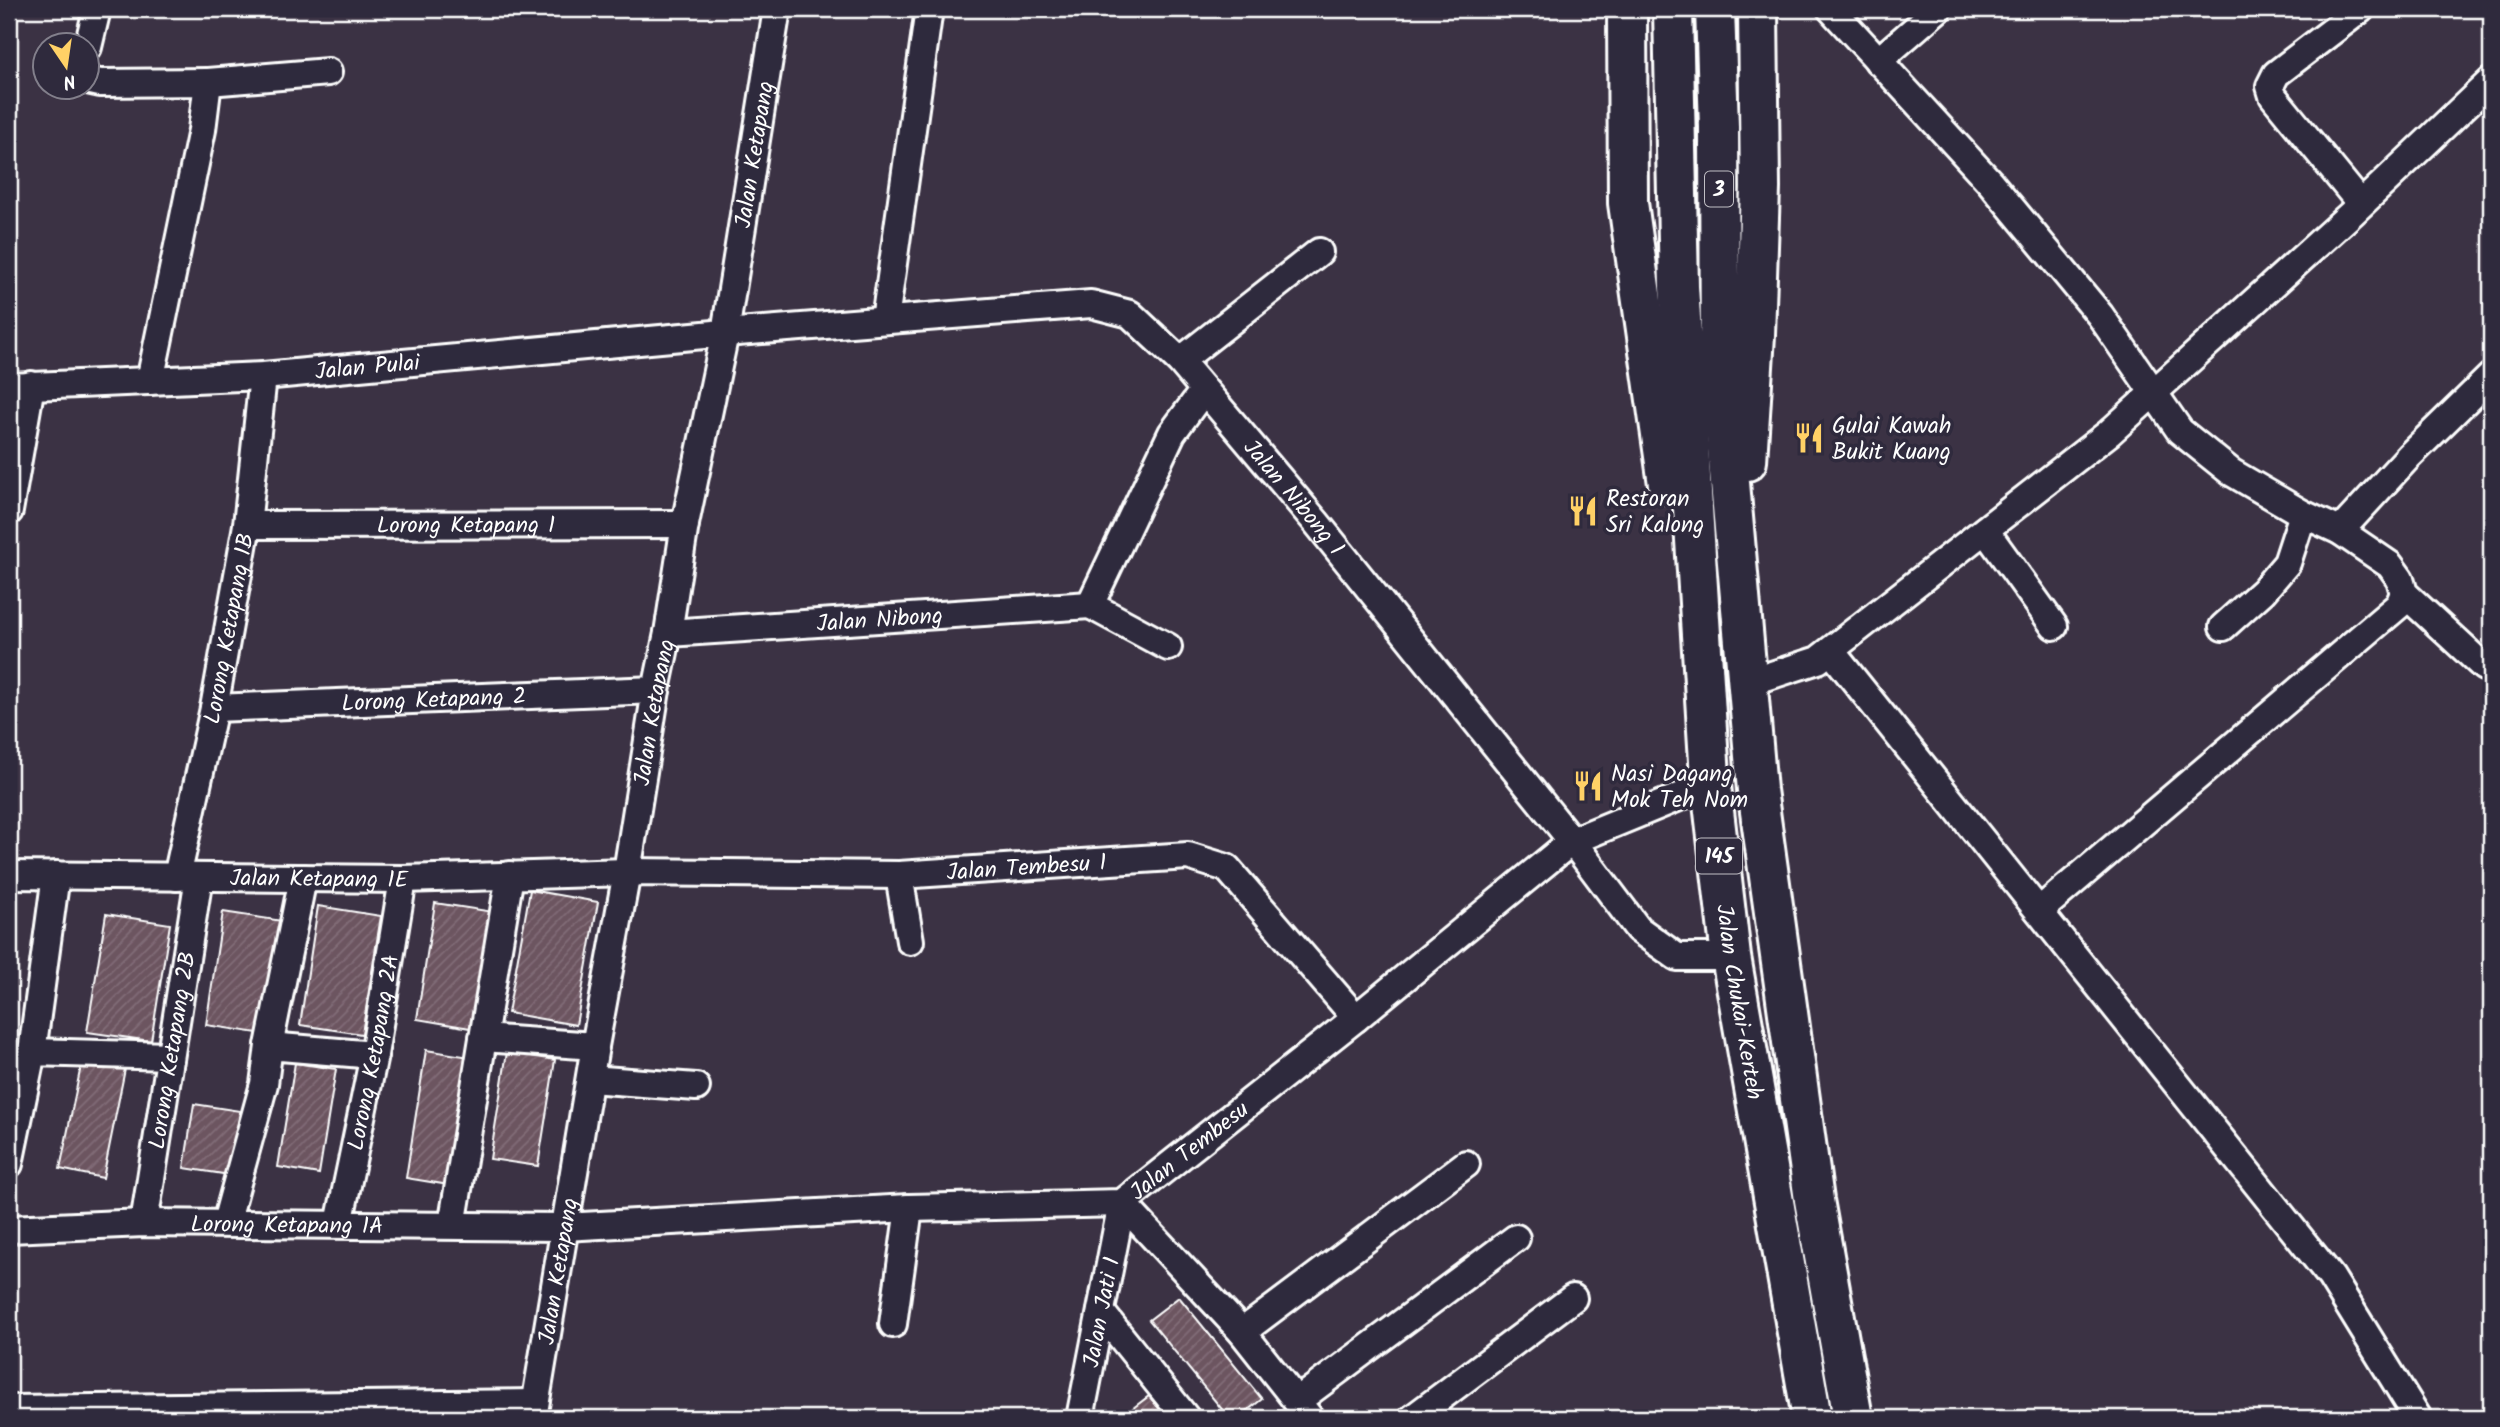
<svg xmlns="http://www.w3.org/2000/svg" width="2500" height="1427" font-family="Kalam,sans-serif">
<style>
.building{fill:url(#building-hatch);stroke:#fff;stroke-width:2}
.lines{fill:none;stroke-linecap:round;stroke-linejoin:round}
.minor-casing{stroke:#fff;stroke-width:32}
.highway-casing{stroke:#fff;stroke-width:44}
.minor{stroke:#2f2a3d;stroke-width:26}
.highway{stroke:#2f2a3d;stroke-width:38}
.labels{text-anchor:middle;stroke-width:7;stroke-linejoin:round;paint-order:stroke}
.shield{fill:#2f2a3d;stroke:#c1bfc5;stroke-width:2}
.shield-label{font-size:21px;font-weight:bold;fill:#fff}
.street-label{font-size:23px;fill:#fff;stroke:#2f2a3d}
.poi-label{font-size:23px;fill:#fff;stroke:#2f2a3d;text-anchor:start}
</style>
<defs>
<pattern id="building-hatch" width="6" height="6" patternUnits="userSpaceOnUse" patternTransform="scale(1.75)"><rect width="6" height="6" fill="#6c5460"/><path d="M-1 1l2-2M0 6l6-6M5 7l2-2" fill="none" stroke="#826e78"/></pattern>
</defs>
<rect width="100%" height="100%" fill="#3b3244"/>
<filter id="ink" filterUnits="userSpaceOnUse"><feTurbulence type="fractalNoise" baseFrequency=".0143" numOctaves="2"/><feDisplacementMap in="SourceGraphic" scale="14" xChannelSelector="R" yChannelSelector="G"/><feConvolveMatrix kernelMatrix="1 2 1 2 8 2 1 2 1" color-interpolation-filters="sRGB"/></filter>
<g filter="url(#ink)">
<path class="building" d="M530,890L598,902L576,1025L508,1013Z
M435,903L500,913L482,1030L417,1019Z
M318,906L381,916L362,1034L300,1025Z
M223,912L289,922L271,1035L206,1025Z
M106,914L170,924L151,1041L87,1032Z
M426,1050L470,1057L449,1185L406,1178Z
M507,1052L555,1060L538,1166L490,1159Z
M82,1061L125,1069L103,1178L60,1169Z
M295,1063L336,1069L319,1174L278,1167Z
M194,1104L240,1111L230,1175L184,1168Z
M1179,1297L1262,1399L1238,1418H1229L1149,1320Z
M1149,1396L1167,1418H1120Z"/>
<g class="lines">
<g class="minor-casing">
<g id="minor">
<path d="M1831,9L1990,182L2100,315L2180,431L2231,472L2303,514L2340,531L2390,565L2400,579L2404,593L2484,667"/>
<path d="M88,47L97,9"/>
<path d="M1878,61L1938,9"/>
<path d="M88,77L91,81L100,83L208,82L202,130L150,381"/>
<path d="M208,82L328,72"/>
<path d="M2361,204L2273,96L2270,86L2276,74L2361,9"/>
<path d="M885,320L929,9"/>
<path d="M1180,361L1319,252"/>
<path id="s1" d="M9,387L263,376L725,333L1091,304L1130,314L1180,361L1316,522L1572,841L1638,929L1677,957H1731"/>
<path d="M9,511L31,385"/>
<path id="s2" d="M247,525L685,524"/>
<path d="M1985,530L2054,626"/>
<path d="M2340,531L2409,456L2491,376"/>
<path d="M1090,605L1172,433L1204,390"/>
<path d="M1090,605L1168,647"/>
<path d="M2223,627L2263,591L2287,563L2303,514"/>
<path id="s3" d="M668,633L1090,605"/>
<path d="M1831,651L2331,1277L2418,1418"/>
<path d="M1747,683L1818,660L2109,433L2352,213L2491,81"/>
<path id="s4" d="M214,708L656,690"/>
<path id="s5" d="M9,875L403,879L627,872L899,875L1188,856L1227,868L1356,1018"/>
<path d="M899,875L910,941"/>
<path id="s6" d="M177,877L214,708L247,525L263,376"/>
<path d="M2039,911L2399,605L2404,593"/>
<path d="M483,1038L595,1046"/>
<path d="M269,1046L303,878"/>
<path d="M32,1052L56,875"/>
<path d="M590,1079L696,1087"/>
<path d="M9,1164L32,1052L170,1056"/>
<path d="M1122,1203L1242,1332L1310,1418"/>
<path d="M454,1214L510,875"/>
<path id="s7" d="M144,1223L199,877"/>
<path d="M226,1223L264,1084L269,1046L374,1055"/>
<path id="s8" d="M339,1224L374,1055L403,879"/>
<path id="s9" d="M9,1229L144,1223L564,1227L909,1208L1122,1203L1356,1018L1572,841L1711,784"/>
<path d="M1101,1312L1186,1418"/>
<path d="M893,1324L909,1208"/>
<path d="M1242,1332L1466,1164"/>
<path d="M1297,1401L1516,1238"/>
<path d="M9,1409L535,1403"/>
<path id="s10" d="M533,1418L595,1046L627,872L656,690L668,633L685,524L725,333L777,9"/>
<path id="s11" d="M1080,1418L1122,1203"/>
<path d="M1413,1418L1573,1298"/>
</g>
</g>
<g class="highway-casing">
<g id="highway">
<path d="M1627,9L1628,203L1668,484"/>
<path id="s12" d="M1673,9L1679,287L1710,777L1731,957L1812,1418"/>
<path d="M1715,9L1719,127L1720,369L1757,790L1814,1200L1853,1418"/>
<path d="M1747,461L1755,335L1760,188L1758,9"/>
</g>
</g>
<use href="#minor" class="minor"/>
<use href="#highway" class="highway"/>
</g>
</g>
<defs>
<g id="restaurant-bare" transform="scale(2.415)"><path d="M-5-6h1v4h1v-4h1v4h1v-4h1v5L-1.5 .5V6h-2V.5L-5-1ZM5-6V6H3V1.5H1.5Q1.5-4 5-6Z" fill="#ffd166" stroke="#2f2a3d" stroke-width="2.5" paint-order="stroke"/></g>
</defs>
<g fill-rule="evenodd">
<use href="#restaurant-bare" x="1809" y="438"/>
<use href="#restaurant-bare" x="1583" y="511"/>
<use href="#restaurant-bare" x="1588" y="786"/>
</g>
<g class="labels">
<g class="shield">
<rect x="1705" y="171.5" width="28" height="35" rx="5"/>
<rect x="1696" y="838.5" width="46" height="35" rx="5"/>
</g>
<g class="shield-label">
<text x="1719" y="196">3</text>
<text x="1719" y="863">145</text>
</g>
<g class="street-label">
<text dy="8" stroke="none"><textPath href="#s10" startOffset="1283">Jalan Ketapang</textPath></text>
<text dy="8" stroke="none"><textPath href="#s1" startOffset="359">Jalan Pulai</textPath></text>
<text dy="8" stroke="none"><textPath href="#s1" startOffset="1372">Jalan Nibong 1</textPath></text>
<text dy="8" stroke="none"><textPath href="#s2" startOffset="219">Lorong Ketapang 1</textPath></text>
<text dy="8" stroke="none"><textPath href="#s3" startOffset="212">Jalan Nibong</textPath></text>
<text dy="8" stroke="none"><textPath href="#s6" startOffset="254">Lorong Ketapang 1B</textPath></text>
<text dy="8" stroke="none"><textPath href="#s4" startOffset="220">Lorong Ketapang 2</textPath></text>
<text dy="8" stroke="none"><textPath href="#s10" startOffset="716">Jalan Ketapang</textPath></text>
<text dy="8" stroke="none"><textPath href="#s5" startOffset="1018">Jalan Tembesu 1</textPath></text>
<text dy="8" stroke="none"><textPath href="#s5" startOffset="310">Jalan Ketapang 1E</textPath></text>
<text dy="8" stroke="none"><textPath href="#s12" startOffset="996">Jalan Chukai-Kerteh</textPath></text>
<text dy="8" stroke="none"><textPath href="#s7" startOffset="175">Lorong Ketapang 2B</textPath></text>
<text dy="8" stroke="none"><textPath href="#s8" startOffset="175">Lorong Ketapang 2A</textPath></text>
<text dy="8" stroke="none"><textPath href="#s9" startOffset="1199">Jalan Tembesu</textPath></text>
<text dy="8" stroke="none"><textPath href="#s9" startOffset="278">Lorong Ketapang 1A</textPath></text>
<text dy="8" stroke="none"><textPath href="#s10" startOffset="149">Jalan Ketapang</textPath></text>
<text dy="8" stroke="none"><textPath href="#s11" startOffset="108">Jalan Jati 1</textPath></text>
</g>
<g class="poi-label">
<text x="1832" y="433">Gulai Kawah<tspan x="1832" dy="26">Bukit Kuang</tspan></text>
<text x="1606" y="506">Restoran<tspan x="1606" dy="26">Sri Kalong</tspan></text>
<text x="1611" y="781">Nasi Dagang<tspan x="1611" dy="26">Mok Teh Nom</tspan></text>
</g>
</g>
<rect width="2500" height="1427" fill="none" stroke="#2f2a3d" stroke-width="35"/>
<rect x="18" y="18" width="2465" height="1392" fill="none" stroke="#fff" stroke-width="2.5" filter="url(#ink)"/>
<g transform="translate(66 66) rotate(167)"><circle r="33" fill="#2f2a3d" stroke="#827f8b" stroke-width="2"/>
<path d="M0-5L12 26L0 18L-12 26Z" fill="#ffd166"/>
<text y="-10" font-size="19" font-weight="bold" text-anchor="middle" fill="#ffffff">N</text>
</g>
</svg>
